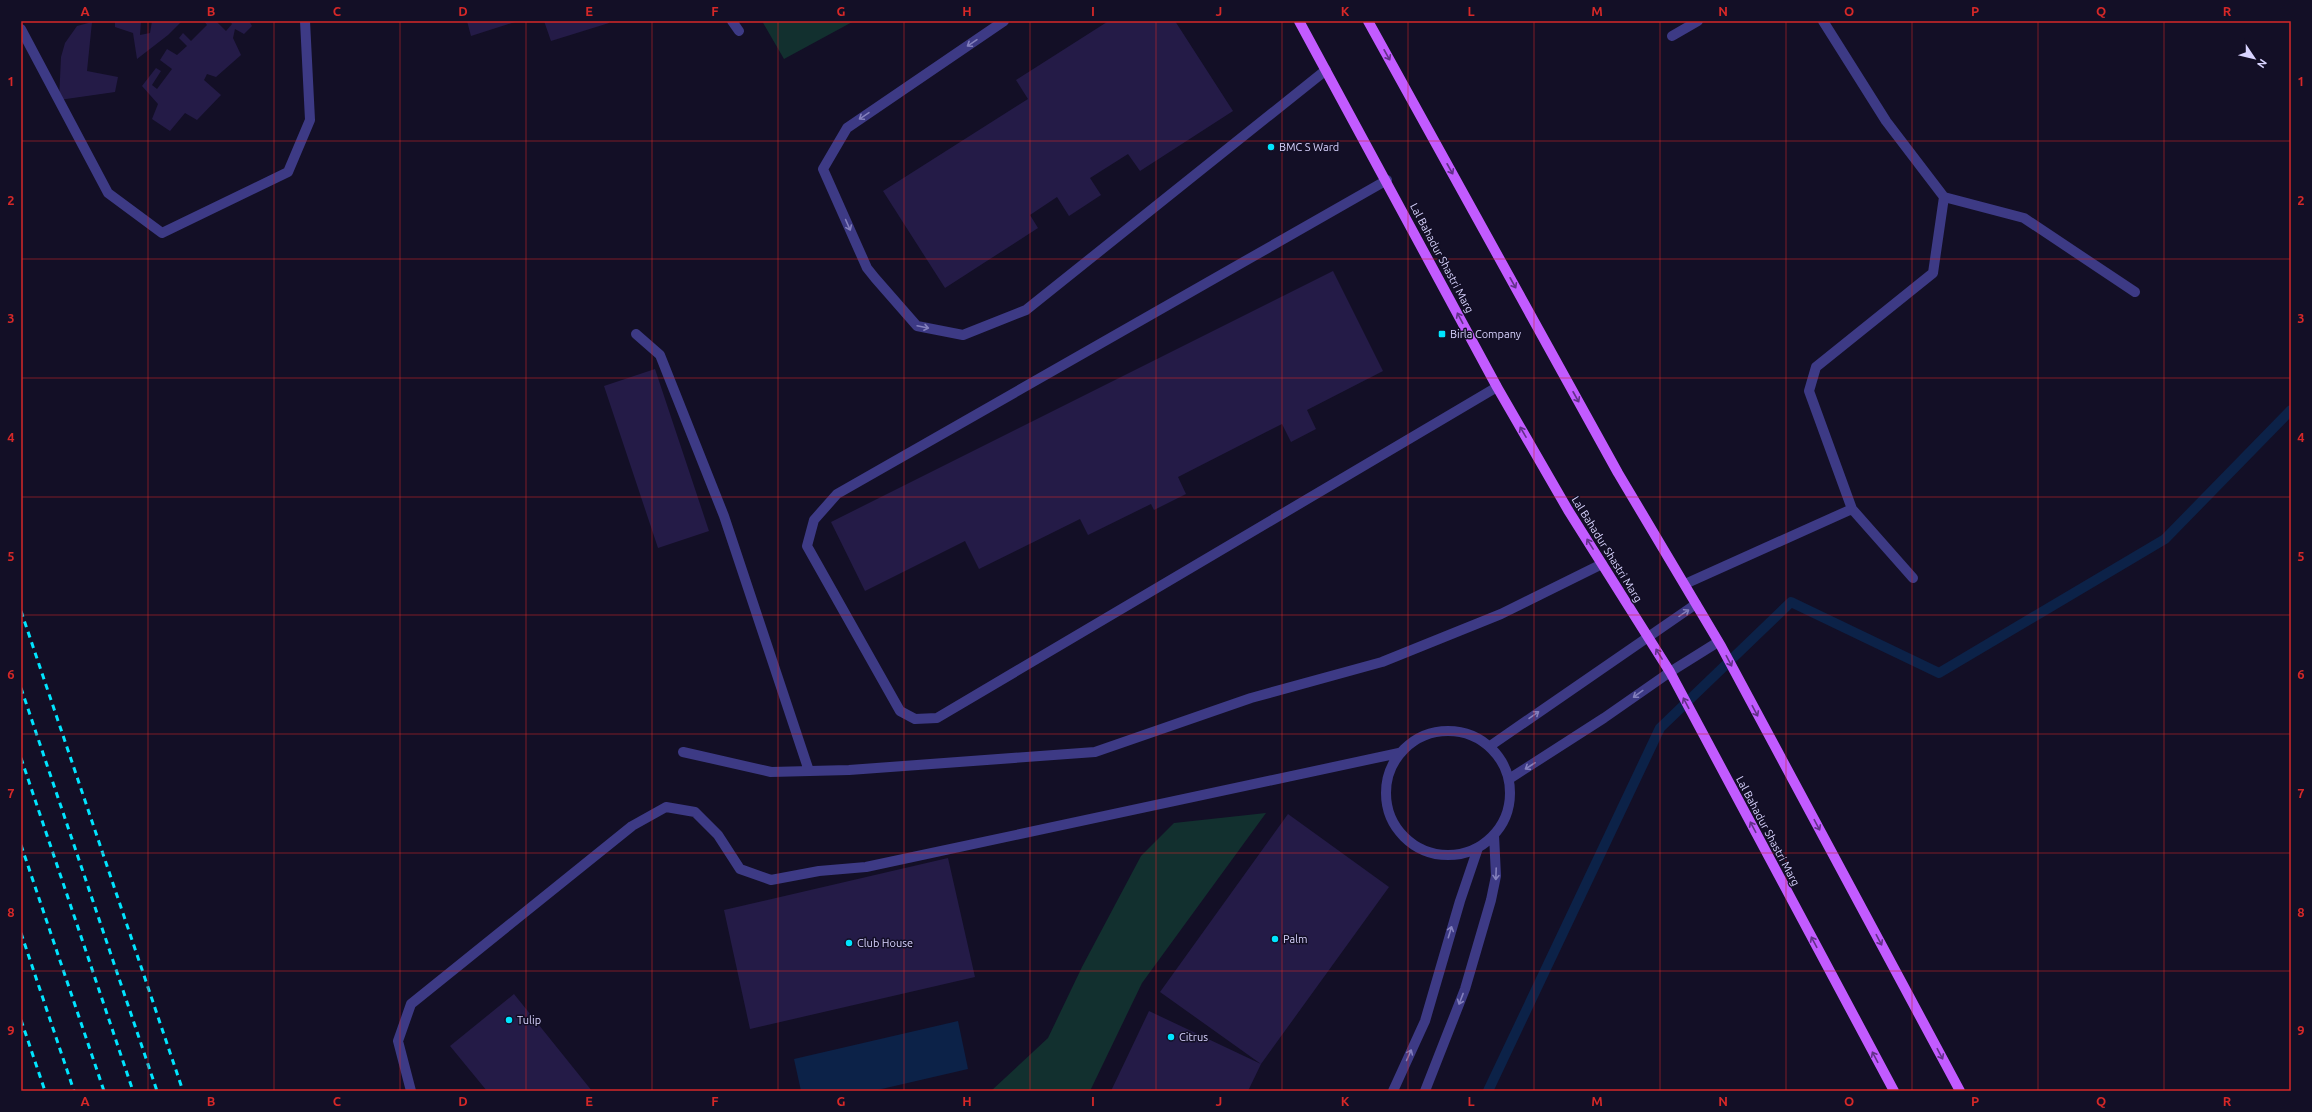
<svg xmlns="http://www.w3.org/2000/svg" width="2312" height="1112" font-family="Ubuntu,sans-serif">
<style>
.green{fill:#12302f}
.water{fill:#0c2248}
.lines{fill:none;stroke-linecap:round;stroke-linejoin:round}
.stream{stroke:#0c2248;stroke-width:10}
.building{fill:#241b47}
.service{stroke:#3d3a85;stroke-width:10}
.minor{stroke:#3d3a85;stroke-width:10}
.primary{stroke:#c25bff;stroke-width:10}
.rail{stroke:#00e5ff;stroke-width:3;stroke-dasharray:6 5;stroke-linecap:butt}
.oneway{stroke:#837fbc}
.oneway2{stroke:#623188}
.grid{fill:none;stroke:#d62828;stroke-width:1;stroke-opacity:0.55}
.poi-dot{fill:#00e5ff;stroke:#130f26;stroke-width:1.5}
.labels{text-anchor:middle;stroke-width:3;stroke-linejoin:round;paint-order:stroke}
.poi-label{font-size:11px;fill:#d9d4ff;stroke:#130f26;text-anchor:start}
.street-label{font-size:11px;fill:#d9d4ff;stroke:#130f26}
.neatline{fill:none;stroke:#d62828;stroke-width:1.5}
.grid-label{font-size:13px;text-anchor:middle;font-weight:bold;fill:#d62828}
</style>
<rect width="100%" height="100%" fill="#130f26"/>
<path class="green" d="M762,21H854L784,59Z
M1266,813L1142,983L1090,1091H991L1048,1038L1082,967L1141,856L1174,823Z"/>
<path class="water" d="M958,1021L968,1069L873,1091H801L794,1059Z"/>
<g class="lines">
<path class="stream" d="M1488,1091L1660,728L1791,602L1939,673L2165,539L2291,410"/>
</g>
<path class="building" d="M115,21H141L140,35L150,33L152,21H182L168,35L137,59L133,33L115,27Z
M204,21H216L226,31L232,24L230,21H249L252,26L244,34L235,29L233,38L241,55L216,77L207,74L204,80L221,95L197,120L185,113L170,131L152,119L158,104L142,86L156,68L161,71L152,85L157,89L172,69L160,60L167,49L177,55L187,46L179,38L183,33L191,41L207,25Z
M467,21H518L471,36Z
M544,21H609V23L551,41Z
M1106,21H1175L1233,111L1140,171L1128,154L1090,178L1101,195L1069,216L1057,197L1030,215L1038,228L945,288L883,191L1028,99L1016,80L1107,22Z
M92,22L87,71L118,77L115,92L59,100L61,57L65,43L77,26Z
M1333,271L1383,371L1307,410L1316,429L1291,442L1282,424L1178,477L1186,494L1154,510L1151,504L1088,535L1080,519L979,569L965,541L865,591L831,522Z
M655,369L709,531L658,548L604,386Z
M1288,814L1389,887L1261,1064L1160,992Z
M948,858L975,977L750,1029L724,910Z
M514,994L592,1091H487L450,1046Z
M1149,1011L1261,1064L1248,1091H1111Z"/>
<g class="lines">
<path class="service" d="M1823,21L1886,121L1944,197
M1672,36L1698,21
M1852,509L1913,578
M1685,584L1852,509L1809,391L1816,367L1933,273L1944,197L2024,218L2135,292"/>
<path class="minor" d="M732,21L739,31
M1004,21L847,128L823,169L867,268L875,278L917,326L963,335L1026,310L1326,70
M21,29L108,193L162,233L288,172L310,120L305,21
M1387,180L837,494L814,520L807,546L900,711L915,719L937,718L1497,387
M636,334L660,355L724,516L809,771
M1386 793a62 62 0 1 1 124 0a62 62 0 1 1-124 0Z
M1490,746L1696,604
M683,752L771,772L849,770L1095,752L1251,698L1382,662L1501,614L1602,564
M1509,779L1604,718L1670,672L1718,642
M411,1091L398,1041L411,1004L632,826L666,807L695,812L718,835L740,869L771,880L819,871L866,867L1399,753
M1393,1091L1425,1021L1460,901L1478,848
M1425,1091L1465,989L1491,900L1496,876L1494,835"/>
<path class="primary" d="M1299,21L1497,387L1568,510L1670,672L1894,1091
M1368,21L1618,473L1721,646L1960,1091"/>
<path class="rail" d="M21,611L183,1091
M21,688L157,1091
M21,758L133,1091
M21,845L104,1091
M21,933L74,1091
M21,1020L45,1091"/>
</g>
<defs><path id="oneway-shaft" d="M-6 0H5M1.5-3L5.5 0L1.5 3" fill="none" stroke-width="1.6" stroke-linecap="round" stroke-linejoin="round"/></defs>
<g class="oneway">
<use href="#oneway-shaft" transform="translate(972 43) rotate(146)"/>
<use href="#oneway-shaft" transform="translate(864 116) rotate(146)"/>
<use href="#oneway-shaft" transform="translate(848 225) rotate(66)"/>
<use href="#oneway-shaft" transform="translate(923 327) rotate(12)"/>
<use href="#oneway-shaft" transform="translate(1684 613) rotate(-34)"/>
<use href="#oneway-shaft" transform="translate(1638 694) rotate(144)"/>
<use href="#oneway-shaft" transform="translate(1534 715) rotate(-35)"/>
<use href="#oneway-shaft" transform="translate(1530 766) rotate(147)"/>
<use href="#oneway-shaft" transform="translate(1496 874) rotate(92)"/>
<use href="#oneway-shaft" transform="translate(1450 932) rotate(-73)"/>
<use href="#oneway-shaft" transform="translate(1461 999) rotate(111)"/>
<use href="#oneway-shaft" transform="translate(1409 1055) rotate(-66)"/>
</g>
<g class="oneway2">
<use href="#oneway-shaft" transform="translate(1387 55) rotate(61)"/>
<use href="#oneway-shaft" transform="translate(1450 169) rotate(61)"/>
<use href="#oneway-shaft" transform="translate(1513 283) rotate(61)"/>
<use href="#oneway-shaft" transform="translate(1460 318) rotate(-118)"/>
<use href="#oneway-shaft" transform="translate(1576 397) rotate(61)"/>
<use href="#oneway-shaft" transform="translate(1523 432) rotate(-120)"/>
<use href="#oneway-shaft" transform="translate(1590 544) rotate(-122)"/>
<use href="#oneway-shaft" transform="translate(1659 654) rotate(-122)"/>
<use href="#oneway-shaft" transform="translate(1729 661) rotate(62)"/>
<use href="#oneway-shaft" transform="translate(1686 703) rotate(-118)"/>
<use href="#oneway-shaft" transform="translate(1755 711) rotate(62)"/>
<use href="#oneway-shaft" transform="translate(1817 825) rotate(62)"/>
<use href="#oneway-shaft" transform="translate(1753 827) rotate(-118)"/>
<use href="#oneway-shaft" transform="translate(1879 940) rotate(62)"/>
<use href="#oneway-shaft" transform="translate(1814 942) rotate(-118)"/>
<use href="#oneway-shaft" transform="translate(1940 1054) rotate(62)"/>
<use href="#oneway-shaft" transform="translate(1875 1057) rotate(-118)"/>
</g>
<path class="grid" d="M148,21V1091M274,21V1091M400,21V1091M526,21V1091M652,21V1091M778,21V1091M904,21V1091M1030,21V1091M1156,21V1091M1282,21V1091M1408,21V1091M1534,21V1091M1660,21V1091M1786,21V1091M1912,21V1091M2038,21V1091M2164,21V1091M21,141H2291M21,259H2291M21,378H2291M21,497H2291M21,615H2291M21,734H2291M21,853H2291M21,971H2291"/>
<g class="poi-dot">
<circle cx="1271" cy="147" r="4"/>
<rect x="1438" y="330" width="8" height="8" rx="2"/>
<circle cx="1275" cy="939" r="4"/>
<circle cx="849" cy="943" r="4"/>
<circle cx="509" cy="1020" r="4"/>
<circle cx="1171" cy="1037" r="4"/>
</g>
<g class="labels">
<g class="poi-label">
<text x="1279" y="151">BMC S Ward</text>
<text x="1450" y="338">Birla Company</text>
<text x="1283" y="943">Palm</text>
<text x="857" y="947">Club House</text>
<text x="517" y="1024">Tulip</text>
<text x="1179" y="1041">Citrus</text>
</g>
<g class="street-label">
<text transform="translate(1442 258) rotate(62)" y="4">Lal Bahadur Shastri Marg</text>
<text transform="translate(1607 549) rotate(58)" y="4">Lal Bahadur Shastri Marg</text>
<text transform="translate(1768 831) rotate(62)" y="4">Lal Bahadur Shastri Marg</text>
</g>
</g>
<rect width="2312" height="1112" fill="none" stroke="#130f26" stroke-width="44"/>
<g transform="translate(2254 58) rotate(125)" stroke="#130f26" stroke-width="3" paint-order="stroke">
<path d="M0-3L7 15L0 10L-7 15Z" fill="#d9d4ff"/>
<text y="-6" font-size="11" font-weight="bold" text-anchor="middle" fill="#d9d4ff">N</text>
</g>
<rect x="22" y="22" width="2268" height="1068" class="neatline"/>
<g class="grid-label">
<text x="85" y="16">A</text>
<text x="211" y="16">B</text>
<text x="337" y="16">C</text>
<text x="463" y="16">D</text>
<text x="589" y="16">E</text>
<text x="715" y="16">F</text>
<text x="841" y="16">G</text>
<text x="967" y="16">H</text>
<text x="1093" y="16">I</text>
<text x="1219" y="16">J</text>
<text x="1345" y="16">K</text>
<text x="1471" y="16">L</text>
<text x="1597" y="16">M</text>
<text x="1723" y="16">N</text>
<text x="1849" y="16">O</text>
<text x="1975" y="16">P</text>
<text x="2101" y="16">Q</text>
<text x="2227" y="16">R</text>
<text x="11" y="86">1</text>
<text x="2301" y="86">1</text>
<text x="11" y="205">2</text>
<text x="2301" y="205">2</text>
<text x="11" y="323">3</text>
<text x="2301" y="323">3</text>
<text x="11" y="442">4</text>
<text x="2301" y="442">4</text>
<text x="11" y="561">5</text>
<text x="2301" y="561">5</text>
<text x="11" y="679">6</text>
<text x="2301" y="679">6</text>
<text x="11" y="798">7</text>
<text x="2301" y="798">7</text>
<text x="11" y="917">8</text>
<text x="2301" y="917">8</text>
<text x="11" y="1035">9</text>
<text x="2301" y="1035">9</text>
<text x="85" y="1106">A</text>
<text x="211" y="1106">B</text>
<text x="337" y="1106">C</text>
<text x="463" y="1106">D</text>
<text x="589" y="1106">E</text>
<text x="715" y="1106">F</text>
<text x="841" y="1106">G</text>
<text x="967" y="1106">H</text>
<text x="1093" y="1106">I</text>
<text x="1219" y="1106">J</text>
<text x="1345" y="1106">K</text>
<text x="1471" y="1106">L</text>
<text x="1597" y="1106">M</text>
<text x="1723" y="1106">N</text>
<text x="1849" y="1106">O</text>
<text x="1975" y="1106">P</text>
<text x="2101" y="1106">Q</text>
<text x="2227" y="1106">R</text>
</g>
</svg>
